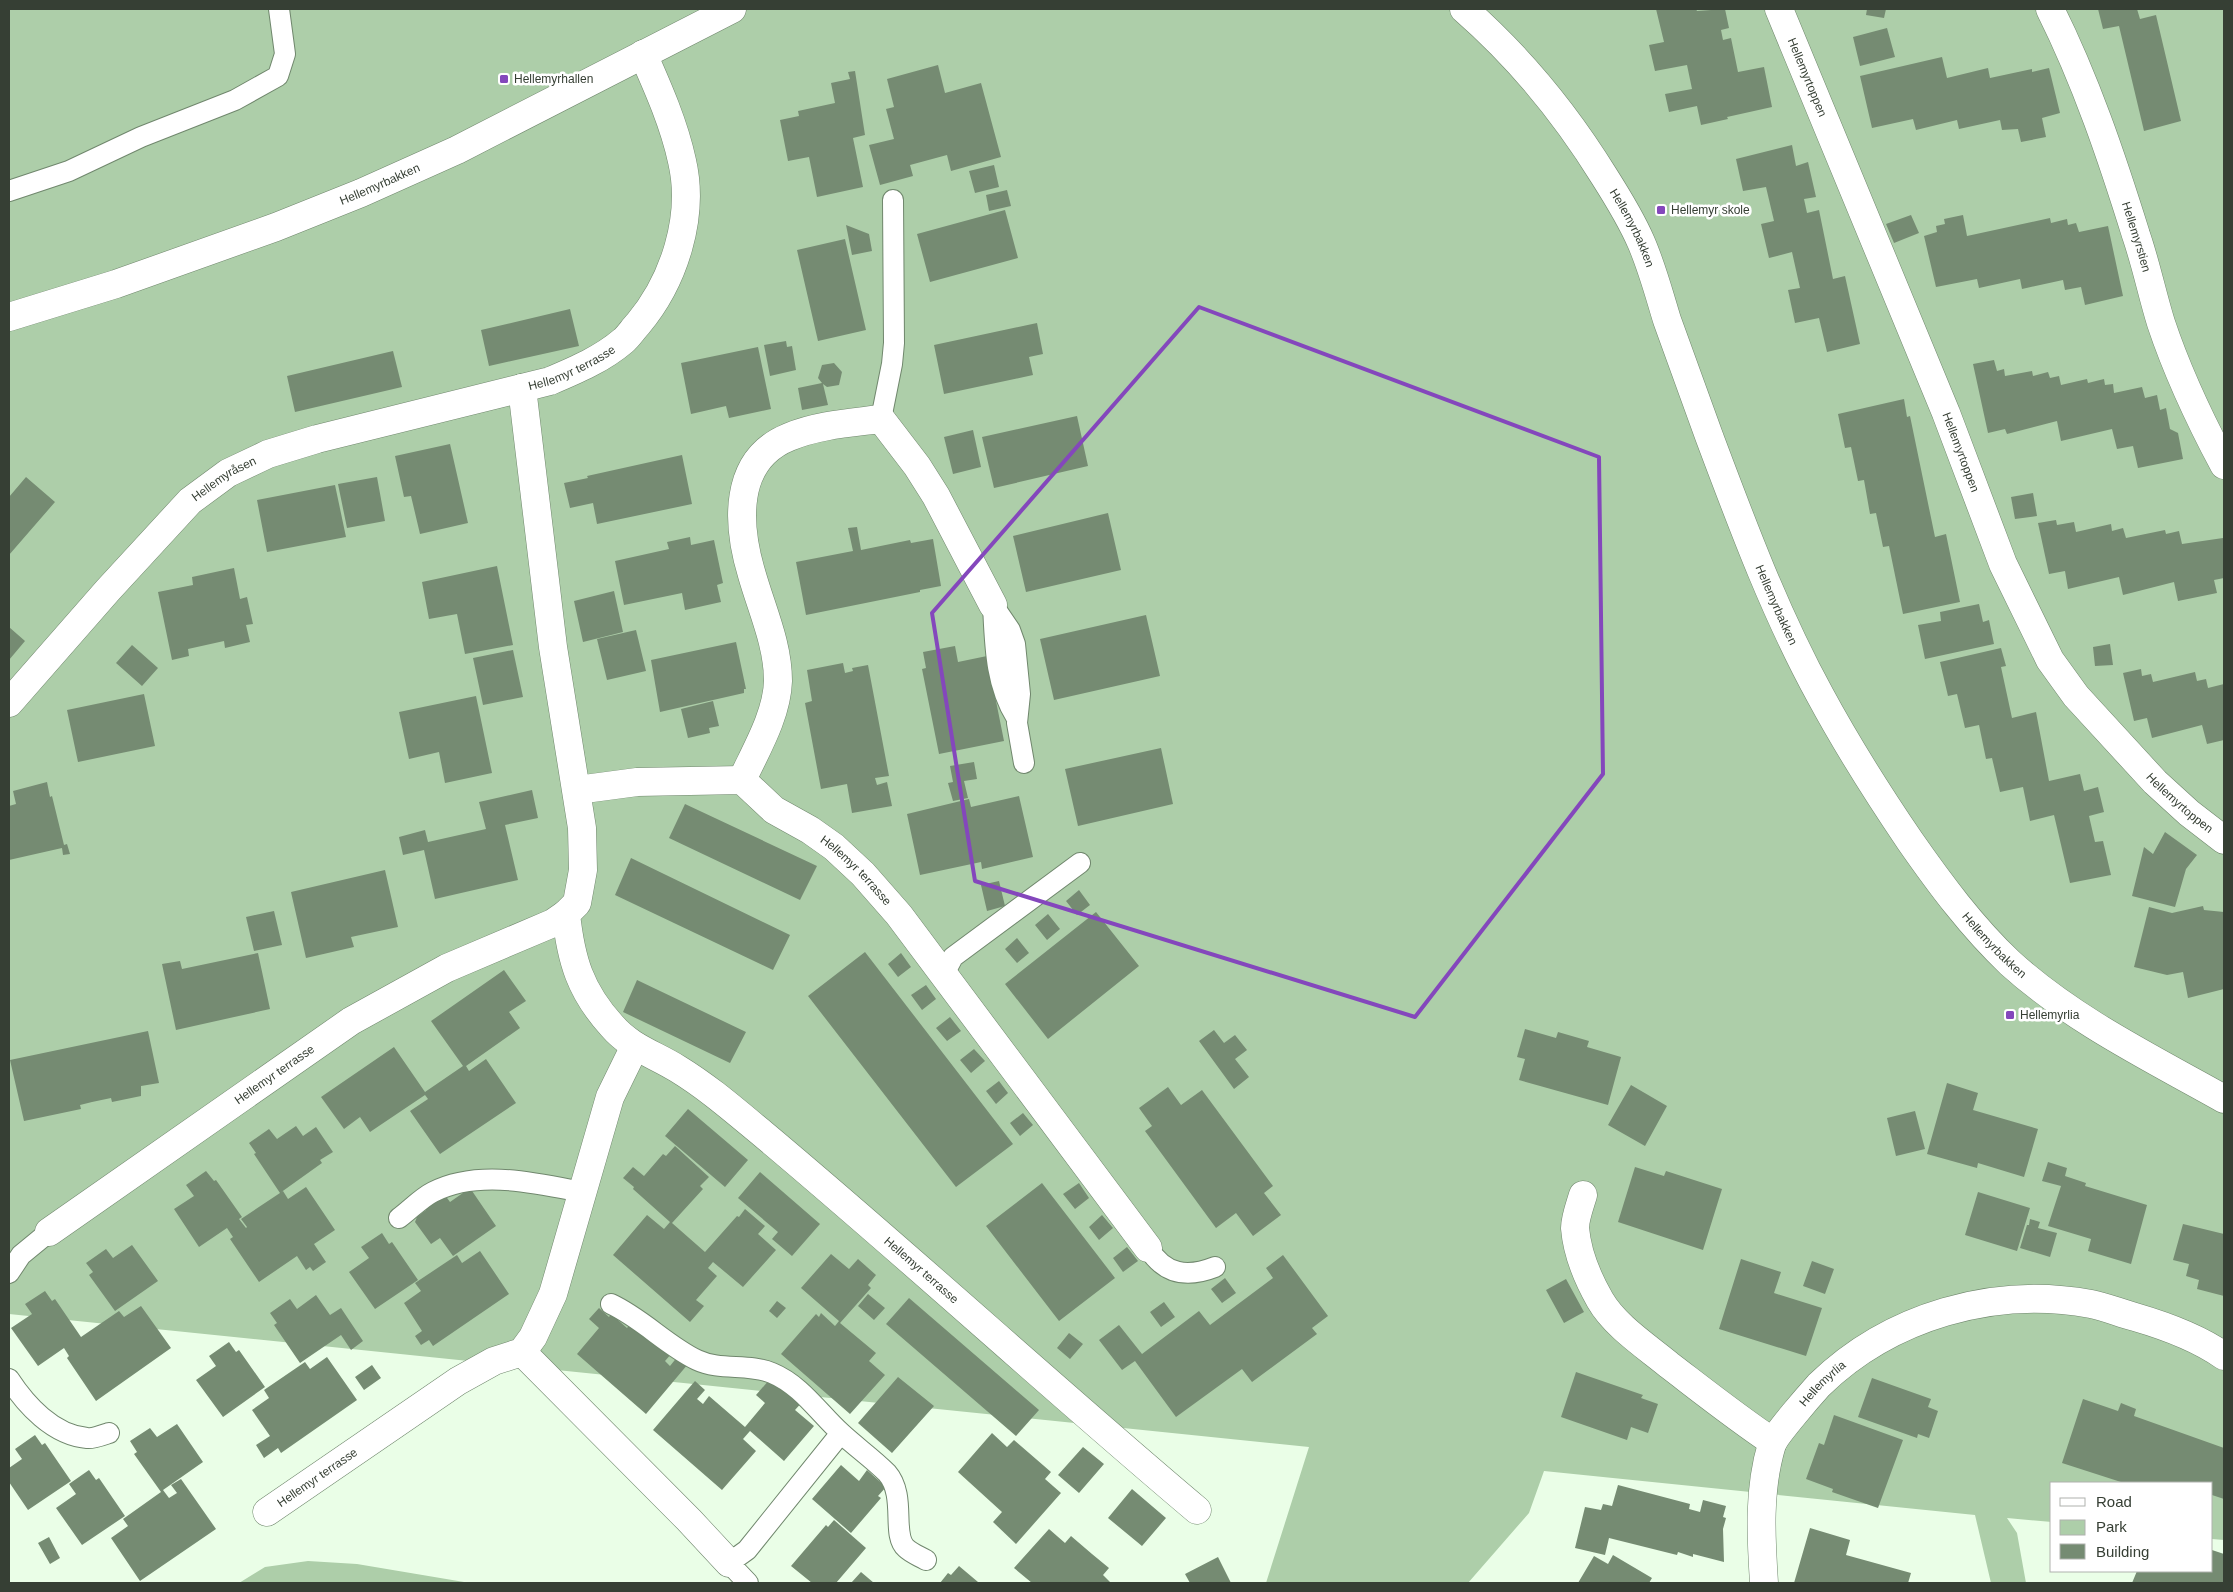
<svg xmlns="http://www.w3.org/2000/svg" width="2233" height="1592" font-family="Arial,sans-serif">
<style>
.green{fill:#adcea9}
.building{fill:#758b72}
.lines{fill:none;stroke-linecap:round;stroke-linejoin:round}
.service-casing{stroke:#70876d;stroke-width:22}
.minor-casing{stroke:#70876d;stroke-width:29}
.tertiary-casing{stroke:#70876d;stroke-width:29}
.service{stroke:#fff;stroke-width:20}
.minor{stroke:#fff;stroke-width:28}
.tertiary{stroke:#fff;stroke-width:28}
.marked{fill:none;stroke:#8447bc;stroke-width:4;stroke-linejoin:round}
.poi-dot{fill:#8447bc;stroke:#fff;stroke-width:2}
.labels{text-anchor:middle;stroke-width:5;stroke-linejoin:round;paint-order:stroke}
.street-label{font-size:12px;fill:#363f34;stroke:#fff}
.poi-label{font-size:12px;fill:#363f34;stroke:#fff;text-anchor:start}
</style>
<rect width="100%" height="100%" fill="#eafee7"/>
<path class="green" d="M9,9H2224V1540L2212,1539V1483H2052V1522L2007,1518L2017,1533L2026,1583H1991L1975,1515L1544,1471L1529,1513L1468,1583H1266L1309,1447L9,1314Z
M308,1561L357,1564L470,1583H239L265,1567Z"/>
<path class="building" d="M1656,9H1696L1697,11L1725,9L1729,28L1721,30L1723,40L1731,38L1738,72L1764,67L1772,107L1727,117L1728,119L1701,125L1697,106L1669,112L1665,94L1692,89L1687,65L1655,71L1649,45L1664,42Z
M1867,9H1886L1884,18L1866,15Z
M2098,9H2137L2140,19L2156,15L2181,121L2144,131L2119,26L2103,29Z
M1887,28L1895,57L1860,66L1853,37Z
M1942,57L1947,78L1988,68L1990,78L2032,69V72L2049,68L2060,113L2042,118L2046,137L2021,142L2018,129L2002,130L2000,120L1959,129L1957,120L1916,130L1913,119L1872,128L1860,76Z
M938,65L945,93L981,83L1001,157L951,171L947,155L910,165L913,176L880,185L869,145L894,139L886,109L894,107L887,79Z
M855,71L865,135L853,138L863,187L817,197L809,157L788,161L780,120L799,116L798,111L835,103L831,83L850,79L848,72Z
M1792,145L1796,166L1808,162L1816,197L1804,199L1807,213L1819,210L1833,279L1845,276L1860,344L1827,352L1819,318L1795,323L1788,290L1800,288L1792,252L1769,258L1761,224L1774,221L1766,187L1743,191L1736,159Z
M994,165L999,187L975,193L969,171Z
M1007,190L1011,206L989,211L986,195Z
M1005,210L1018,258L930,282L917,234Z
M1911,215L1919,233L1894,243L1886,224Z
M1963,215L1967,236L2050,218L2051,223L2067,219L2068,225L2076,223L2079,232L2108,226L2123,296L2085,305L2081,287L2065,290L2063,280L2022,289L2020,279L1979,288L1977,279L1936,287L1924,236L1937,232L1936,226L1945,224L1944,219Z
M846,225L869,234L872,251L852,255Z
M845,239L866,330L818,341L797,250Z
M570,309L579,346L489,366L481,330Z
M1037,323L1043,354L1029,357L1033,375L944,394L934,345Z
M786,341L787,347L792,346L796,370L770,376L764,345Z
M758,347L771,409L729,418L726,406L691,414L681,363Z
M393,351L402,387L295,412L287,376Z
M1994,360L1997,371L2004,369L2005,376L2032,371L2033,376L2048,372L2050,378L2059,376L2061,385L2087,379L2088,383L2104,379L2105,385L2113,384L2114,393L2142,387L2145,398L2157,395L2160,410L2166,408L2170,429L2178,433L2183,459L2138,468L2133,446L2117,449L2112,429L2061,441L2057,421L2007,434L2005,429L1988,433L1973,364Z
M834,363L842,372L839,385L827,387L823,384L828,405L802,410L798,388L822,383L818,378L822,365Z
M1904,399L1907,417L1910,416L1935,537L1946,534L1960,602L1903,614L1889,546L1883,547L1876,513L1870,514L1864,480L1858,481L1851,447L1845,448L1838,414Z
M1077,416L1088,466L994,488L982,437Z
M973,430L981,467L953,474L944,437Z
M450,444L468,523L420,534L411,496L404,497L395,456Z
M682,455L692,504L597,524L593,503L570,508L564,483L588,478L587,476Z
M26,477L55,502L9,555V497Z
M377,477L385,521L347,528L338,484Z
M335,485L346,537L267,552L257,500Z
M2033,493L2037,516L2015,519L2011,497Z
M1108,513L1121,570L1026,592L1013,536Z
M2056,520L2057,525L2074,522L2076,532L2111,524L2112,531L2123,528L2126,538L2165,530L2166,534L2179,531L2182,544L2223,538L2224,578L2214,580L2217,593L2178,601L2174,582L2123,595L2119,577L2068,589L2065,571L2049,574L2038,523Z
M857,527L861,550L910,540L911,543L933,539L941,586L920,590V592L806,615L796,562L853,551L848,528Z
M690,537L691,545L714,540L723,583L717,585L721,602L685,610L682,593L624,605L615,561L669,549L667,542Z
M497,566L513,645L465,654L457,614L429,619L422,582Z
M234,568L240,599L247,597L253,624L246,625L250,642L225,648L224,641L188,649L189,656L172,660L158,592L193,585L192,577Z
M614,591L623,632L583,642L574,601Z
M1979,604L1983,622L1989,620L1994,644L1925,659L1918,625L1941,621L1940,612Z
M1146,615L1160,676L1054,700L1040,639Z
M9,627L25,641L9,660Z
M636,630L646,671L607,680L597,639Z
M736,642L746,689H744V693L660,712L651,660Z
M2110,644L2113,665L2095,666L2093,647Z
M132,645L158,668L142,686L116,663Z
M955,646L958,662L987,656L1004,741L939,754L922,669L926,668L923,652Z
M2001,648L2006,666L2001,667L2012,718L2036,712L2049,781L2080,774L2084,791L2098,787L2104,812L2089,816L2095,842L2103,841L2111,875L2070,883L2054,815L2030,821L2023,787L2000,792L1992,758L1986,759L1979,725L1965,728L1957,694L1948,696L1940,662Z
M513,650L523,697L483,705L473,658Z
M843,663L845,673L853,671L852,668L868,665L889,776L875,778L877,785L887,782L892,806L852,813L847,784L821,789L805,703L812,701L807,670Z
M2141,669L2142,676L2151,674L2153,682L2195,672L2197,681L2206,679L2208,688L2224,684V740L2207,744L2202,725L2152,738L2147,718L2134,721L2123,673Z
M144,694L155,746L78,762L67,710Z
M476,696L492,773L445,783L439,752L409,759L399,712Z
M713,701L719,726L709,728L710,733L688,738L681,709Z
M1161,748L1173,804L1078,826L1065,769Z
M974,762L977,779L964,781L968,798L953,801L948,783L953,782L950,766Z
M47,782L50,797L52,796L64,845L67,844L70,854L63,855L62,848L9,860V806L16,804L13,791Z
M532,790L538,818L505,825L518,880L435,899L424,850L403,855L399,837L425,830L428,842L486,829L479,802Z
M1019,796L1033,857L982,869L981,862L920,875L907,814L969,799L971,807Z
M685,804L817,866L800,900L669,838Z
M2165,832L2197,855L2186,869L2175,907L2132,896L2144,847L2153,854Z
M631,858L790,935L773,970L615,895Z
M385,870L398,927L351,937L354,947L306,958L291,892Z
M999,881L1005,906L987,911L981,885Z
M1079,890L1090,905L1077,915L1066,901Z
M2203,906L2204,910L2224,912V989L2188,998L2183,972L2167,975L2134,967L2149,907L2172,913Z
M274,911L282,945L254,951L246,917Z
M1096,912L1139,966L1048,1039L1005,984Z
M1048,914L1060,929L1047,940L1035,925Z
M1017,938L1029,953L1017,963L1005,949Z
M865,952L1013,1144L956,1187L808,996Z
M258,953L270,1009L176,1030L162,964L180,961L182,969Z
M901,953L911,967L898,977L888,964Z
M504,970L526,1001L509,1012L520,1028L466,1066L469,1071L486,1059L516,1103L440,1154L410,1111L428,1099L425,1095L370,1132L360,1117L344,1129L321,1097L394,1047L425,1092L463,1066L431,1021Z
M637,980L746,1032L730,1063L623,1012Z
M926,985L936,999L922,1010L911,995Z
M950,1017L961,1031L947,1041L936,1028Z
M1525,1029L1556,1038L1558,1032L1589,1041L1587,1047L1621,1057L1608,1105L1519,1080L1525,1059L1517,1057Z
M1214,1030L1224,1043L1235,1035L1247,1050L1235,1059L1249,1077L1234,1089L1199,1041Z
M148,1031L159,1083L141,1086V1096L112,1102L111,1098L92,1102L80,1105L81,1109L24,1121L10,1060Z
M974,1049L985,1061L971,1073L960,1060Z
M999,1081L1008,1093L996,1104L986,1091Z
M1947,1083L1978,1093L1973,1110L2038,1129L2024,1177L1978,1163L1977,1168L1927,1154Z
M1631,1085L1667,1106L1645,1146L1608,1125Z
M1168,1087L1181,1105L1202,1090L1273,1186L1264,1193L1281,1215L1253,1236L1236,1213L1216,1228L1145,1131L1152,1126L1139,1108Z
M688,1109L748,1160L725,1187L665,1136Z
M1915,1111L1925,1149L1896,1156L1887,1118Z
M1023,1113L1033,1125L1020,1136L1010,1123Z
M296,1126L303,1136L316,1127L333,1152L320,1160L322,1163L280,1193L254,1154L256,1153L249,1143L269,1129L277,1139Z
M675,1146L709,1177L700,1186L703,1189L672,1223L705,1252L737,1216L739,1217L745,1209L765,1226L758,1234L776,1250L743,1287L713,1262L708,1268L717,1276L696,1300L704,1306L690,1322L613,1255L647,1215L664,1229L670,1222L633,1189L634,1187L623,1178L633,1167L644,1176L663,1154L666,1156Z
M2048,1162L2067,1168L2065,1176L2086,1183L2085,1186L2147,1205L2131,1264L2088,1251L2091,1239L2048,1226L2061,1186L2042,1181Z
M1635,1167L1664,1176L1666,1171L1722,1189L1703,1250L1618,1222Z
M206,1171L214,1181L216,1180L242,1217L239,1219L246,1228L247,1227L241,1219L283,1191L288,1199L306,1187L335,1230L314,1244L326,1262L313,1271L310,1267L306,1270L297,1256L259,1282L230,1239L233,1237L227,1228L199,1247L174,1209L194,1196L186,1185Z
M760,1172L820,1224L792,1256L772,1239L778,1232L738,1198Z
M1042,1183L1115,1278L1059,1321L986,1226Z
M1079,1183L1089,1198L1075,1209L1063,1194Z
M470,1188L496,1226L453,1256L440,1238L431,1244L415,1222L417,1217L426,1210L422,1205L442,1191L450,1202Z
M1978,1192L2030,1208L2017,1251L1965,1235Z
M1102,1215L1113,1228L1099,1240L1089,1227Z
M2030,1219L2040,1222L2038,1228L2057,1233L2050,1257L2020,1248L2027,1225H2029Z
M2183,1224L2224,1234V1296L2197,1289L2199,1280L2186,1276L2189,1264L2173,1260Z
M382,1233L389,1244L392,1242L418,1280L375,1309L349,1272L369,1258L361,1247Z
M132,1245L158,1281L115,1311L89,1275L93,1272L86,1263L106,1249L113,1258Z
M1127,1247L1138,1261L1123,1272L1113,1258Z
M480,1251L509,1294L433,1346L429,1340L421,1345L415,1336L422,1331L404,1303L421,1291L415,1283L457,1255L462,1263Z
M831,1254L849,1269L858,1259L876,1275L868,1285L871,1288L840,1323L876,1353L869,1361L885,1375L850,1414L781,1354L816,1314L819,1317L821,1313L835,1326L839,1321L801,1288Z
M1283,1255L1328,1316L1312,1328L1317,1334L1252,1382L1242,1369L1176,1417L1135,1361L1122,1370L1099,1340L1119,1325L1142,1354L1199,1311L1210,1325L1273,1278L1266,1268Z
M1741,1259L1781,1272L1774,1293L1822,1308L1806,1356L1719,1329Z
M1812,1261L1834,1269L1825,1294L1803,1286Z
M1225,1278L1236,1293L1222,1303L1211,1289Z
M1566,1279L1584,1312L1564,1323L1546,1290Z
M45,1291L52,1301L55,1299L81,1337L119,1311L124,1317L141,1306L171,1348L96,1401L67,1358L69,1356L64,1348L38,1366L11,1328L32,1314L25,1304Z
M868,1294L885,1308L874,1320L858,1306Z
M316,1295L330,1315L341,1308L363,1341L351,1350L341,1335L300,1363L274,1325L277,1323L270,1313L290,1299L297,1309Z
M909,1298L1039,1410L1016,1436L886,1324Z
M777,1301L786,1308L777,1318L769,1311Z
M1164,1302L1175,1317L1161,1327L1150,1312Z
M599,1308L609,1317L611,1314L627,1328L634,1320L672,1353L665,1361L670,1366L678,1356L688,1364L646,1414L577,1354L599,1328L589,1319Z
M1069,1333L1083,1344L1070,1359L1057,1348Z
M229,1342L236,1352L239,1350L265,1387L223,1417L196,1380L216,1366L209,1356Z
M327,1357L357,1400L281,1453L278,1448L264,1458L256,1445L270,1436L252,1410L269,1398L264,1390L305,1362L310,1369Z
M372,1365L381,1378L364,1390L355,1377Z
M1576,1372L1643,1395L1641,1398L1658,1404L1648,1433L1631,1427L1627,1440L1561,1417Z
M898,1377L934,1406L892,1453L858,1423Z
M1872,1378L1931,1399L1928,1407L1938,1411L1929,1438L1918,1434L1917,1438L1858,1417Z
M770,1379L804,1400L795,1410L814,1426L784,1461L750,1431L743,1439L756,1451L722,1490L653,1430L695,1381L705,1390L697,1399L703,1404L709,1396L745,1427L765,1403L756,1395Z
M2083,1399L2118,1411L2121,1403L2136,1409L2134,1416L2224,1448V1499L2212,1495V1483H2124L2062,1463Z
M1834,1415L1903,1440L1878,1508L1832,1492L1833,1489L1806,1479L1819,1443L1824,1445Z
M177,1424L203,1462L163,1490L169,1498L177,1493L171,1485L181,1479L216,1529L140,1581L111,1538L128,1526L123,1519L161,1492L134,1454L137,1452L130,1441L150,1428L157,1437Z
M992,1433L1007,1447L1014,1440L1051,1472L1045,1479L1061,1493L1016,1544L993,1522L1002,1512L958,1472Z
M35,1435L42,1445L45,1443L71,1481L28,1510L9,1482V1468L22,1459L15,1449Z
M1083,1447L1104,1464L1079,1493L1058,1475Z
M841,1465L859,1481L867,1470L886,1487L878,1496L881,1498L851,1533L812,1499Z
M89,1470L96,1480L99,1478L125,1516L82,1545L56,1508L76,1494L69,1484Z
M1618,1485L1690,1504L1689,1509L1700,1512L1703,1500L1726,1506L1723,1517L1726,1518L1723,1529L1724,1562L1693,1554V1557L1678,1552L1677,1555L1609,1538L1605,1555L1575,1548L1585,1507L1601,1510L1603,1504L1612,1506Z
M1132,1489L1166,1518L1142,1546L1108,1518Z
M834,1520L866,1548L836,1583H812L791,1566L826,1525L828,1527Z
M1810,1528L1850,1540L1846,1555L1911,1573L1908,1583H1794Z
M1049,1529L1065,1543L1071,1536L1092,1554L1109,1568L1103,1575L1111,1583H1032L1014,1568Z
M49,1537L60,1558L50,1564L38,1543Z
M2212,1550L2224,1554V1583H2132L2137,1571H2212Z
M1613,1555L1652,1578L1649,1583H1578L1594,1556L1608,1564Z
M1218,1557L1231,1583H1190L1185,1574Z
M959,1566L978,1582L976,1583H940L948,1573L951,1575Z
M861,1572L874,1583H851Z"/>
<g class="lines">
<g class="service-casing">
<path id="service" d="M9,191L69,171L141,137L235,100L278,76L285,54L279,9
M881,419L892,364L894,343L893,200
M1016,717C995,683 995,644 993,605L1010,630L1015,644L1020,694L1017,723L1024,763
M943,976L953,957L1080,863
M399,1218C410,1210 421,1198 433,1192C478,1169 535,1183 582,1192
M1148,1248C1165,1275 1187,1278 1215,1267
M9,1273L21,1255L49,1232
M611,1304C643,1319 666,1345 697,1360C720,1371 749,1363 772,1373C801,1385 819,1413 841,1433C856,1447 872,1458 887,1473C907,1496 891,1535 906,1548C911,1553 919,1556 926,1560
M9,1379C26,1405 53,1435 87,1438C93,1439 103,1435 109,1433
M748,1583L729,1563L747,1550L841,1433"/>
</g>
<g class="minor-casing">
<g id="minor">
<path id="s1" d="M1779,9L1946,413L2003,564L2050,660L2076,696L2155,782L2189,813L2224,840"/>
<path id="s2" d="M2050,9C2086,81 2112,158 2136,235C2146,264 2152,294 2161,323C2177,371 2200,420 2224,465"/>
<path id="s3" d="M522,388L553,647L582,828L583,870L577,903L566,914C571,960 580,991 612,1026C631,1048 654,1054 678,1069C709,1088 735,1111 763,1134C910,1257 1051,1387 1197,1510"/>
<path id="s4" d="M9,703L108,590L190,501L228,473L268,454L317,439L550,381C576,370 602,359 623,341C629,336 633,329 638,324C674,281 695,217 682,161C674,124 658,88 643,54"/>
<path d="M742,780C756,750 777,715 778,681C778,644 762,610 752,575C737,526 732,460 789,437C818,425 850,423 881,419L917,466L936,496L993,605"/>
<path id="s5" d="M577,790L637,782L742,780L774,810L810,830L834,847L863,874L899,915L1148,1248"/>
<path d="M1583,1195C1580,1205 1575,1218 1575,1228C1577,1252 1588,1279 1600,1300C1615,1326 1646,1346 1669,1365C1703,1391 1737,1418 1773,1442"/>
<path id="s6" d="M49,1232L351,1021L447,968L553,923L566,914"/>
<path d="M522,1352L689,1520L729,1563"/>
<path id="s7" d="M267,1512L458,1381L494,1361L522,1352L533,1337L553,1294L610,1097L635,1046"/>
<path id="s8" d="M1764,1583C1761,1537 1758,1490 1772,1444C1776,1434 1810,1395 1819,1385C1890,1316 1994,1286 2091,1304C2106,1307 2120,1313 2135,1317C2166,1326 2197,1337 2224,1356"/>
</g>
</g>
<g class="tertiary-casing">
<g id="tertiary">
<path id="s9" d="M1464,9C1520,58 1565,113 1604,176C1618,198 1631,219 1641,242C1652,267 1659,294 1667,320C1681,359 1695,398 1709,436C1742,524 1775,613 1820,695C1847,745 1878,794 1910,841C1940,884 1972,927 2010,963C2073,1020 2151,1058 2224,1099"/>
<path id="s10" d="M9,317L116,284L276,227L361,193L457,150L732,9"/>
</g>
</g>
<use href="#service" class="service"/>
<use href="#minor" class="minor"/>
<use href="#tertiary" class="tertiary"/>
</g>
<path class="marked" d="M1199,307L1599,457L1603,774L1415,1017L975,881L932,613Z"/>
<g class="poi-dot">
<rect x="499" y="74" width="10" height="10" rx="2.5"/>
<rect x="1656" y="205" width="10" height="10" rx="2.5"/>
<rect x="2005" y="1010" width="10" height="10" rx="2.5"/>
</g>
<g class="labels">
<g class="street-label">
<text dy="4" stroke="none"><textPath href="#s1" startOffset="74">Hellemyrtoppen</textPath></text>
<text dy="4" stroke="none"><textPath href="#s10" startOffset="394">Hellemyrbakken</textPath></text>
<text dy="4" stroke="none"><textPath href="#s9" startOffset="278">Hellemyrbakken</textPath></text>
<text dy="4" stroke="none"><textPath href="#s2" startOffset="244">Hellemyrstien</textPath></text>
<text dy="4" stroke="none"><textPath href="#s4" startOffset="679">Hellemyr terrasse</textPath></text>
<text dy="4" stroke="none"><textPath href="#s1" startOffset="479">Hellemyrtoppen</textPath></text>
<text dy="4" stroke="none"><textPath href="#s4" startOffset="312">Hellemyråsen</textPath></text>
<text dy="4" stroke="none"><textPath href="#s9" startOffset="682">Hellemyrbakken</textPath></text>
<text dy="4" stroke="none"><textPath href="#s1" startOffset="899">Hellemyrtoppen</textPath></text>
<text dy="4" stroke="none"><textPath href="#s5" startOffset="312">Hellemyr terrasse</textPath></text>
<text dy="4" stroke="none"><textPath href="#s9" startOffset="1088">Hellemyrbakken</textPath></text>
<text dy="4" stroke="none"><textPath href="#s6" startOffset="275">Hellemyr terrasse</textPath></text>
<text dy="4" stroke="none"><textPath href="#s3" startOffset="1054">Hellemyr terrasse</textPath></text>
<text dy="4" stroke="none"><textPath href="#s8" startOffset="219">Hellemyrlia</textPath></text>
<text dy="4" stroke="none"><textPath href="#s7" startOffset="61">Hellemyr terrasse</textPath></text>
</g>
<g class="poi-label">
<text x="514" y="83">Hellemyrhallen</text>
<text x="1671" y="214">Hellemyr skole</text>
<text x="2020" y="1019">Hellemyrlia</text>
</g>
</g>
<rect width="2233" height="1592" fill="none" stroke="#363f34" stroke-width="20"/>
<rect x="2050" y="1482" width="162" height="90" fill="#ffffff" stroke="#afb2ae"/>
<rect x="2060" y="1498" width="25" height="8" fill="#ffffff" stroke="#afb2ae"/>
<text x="2096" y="1507" font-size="15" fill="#363f34">Road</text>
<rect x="2060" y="1520" width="25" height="15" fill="#adcea9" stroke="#afb2ae"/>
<text x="2096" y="1532" font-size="15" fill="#363f34">Park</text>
<rect x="2060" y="1544" width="25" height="15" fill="#758b72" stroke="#afb2ae"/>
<text x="2096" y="1557" font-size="15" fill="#363f34">Building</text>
</svg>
